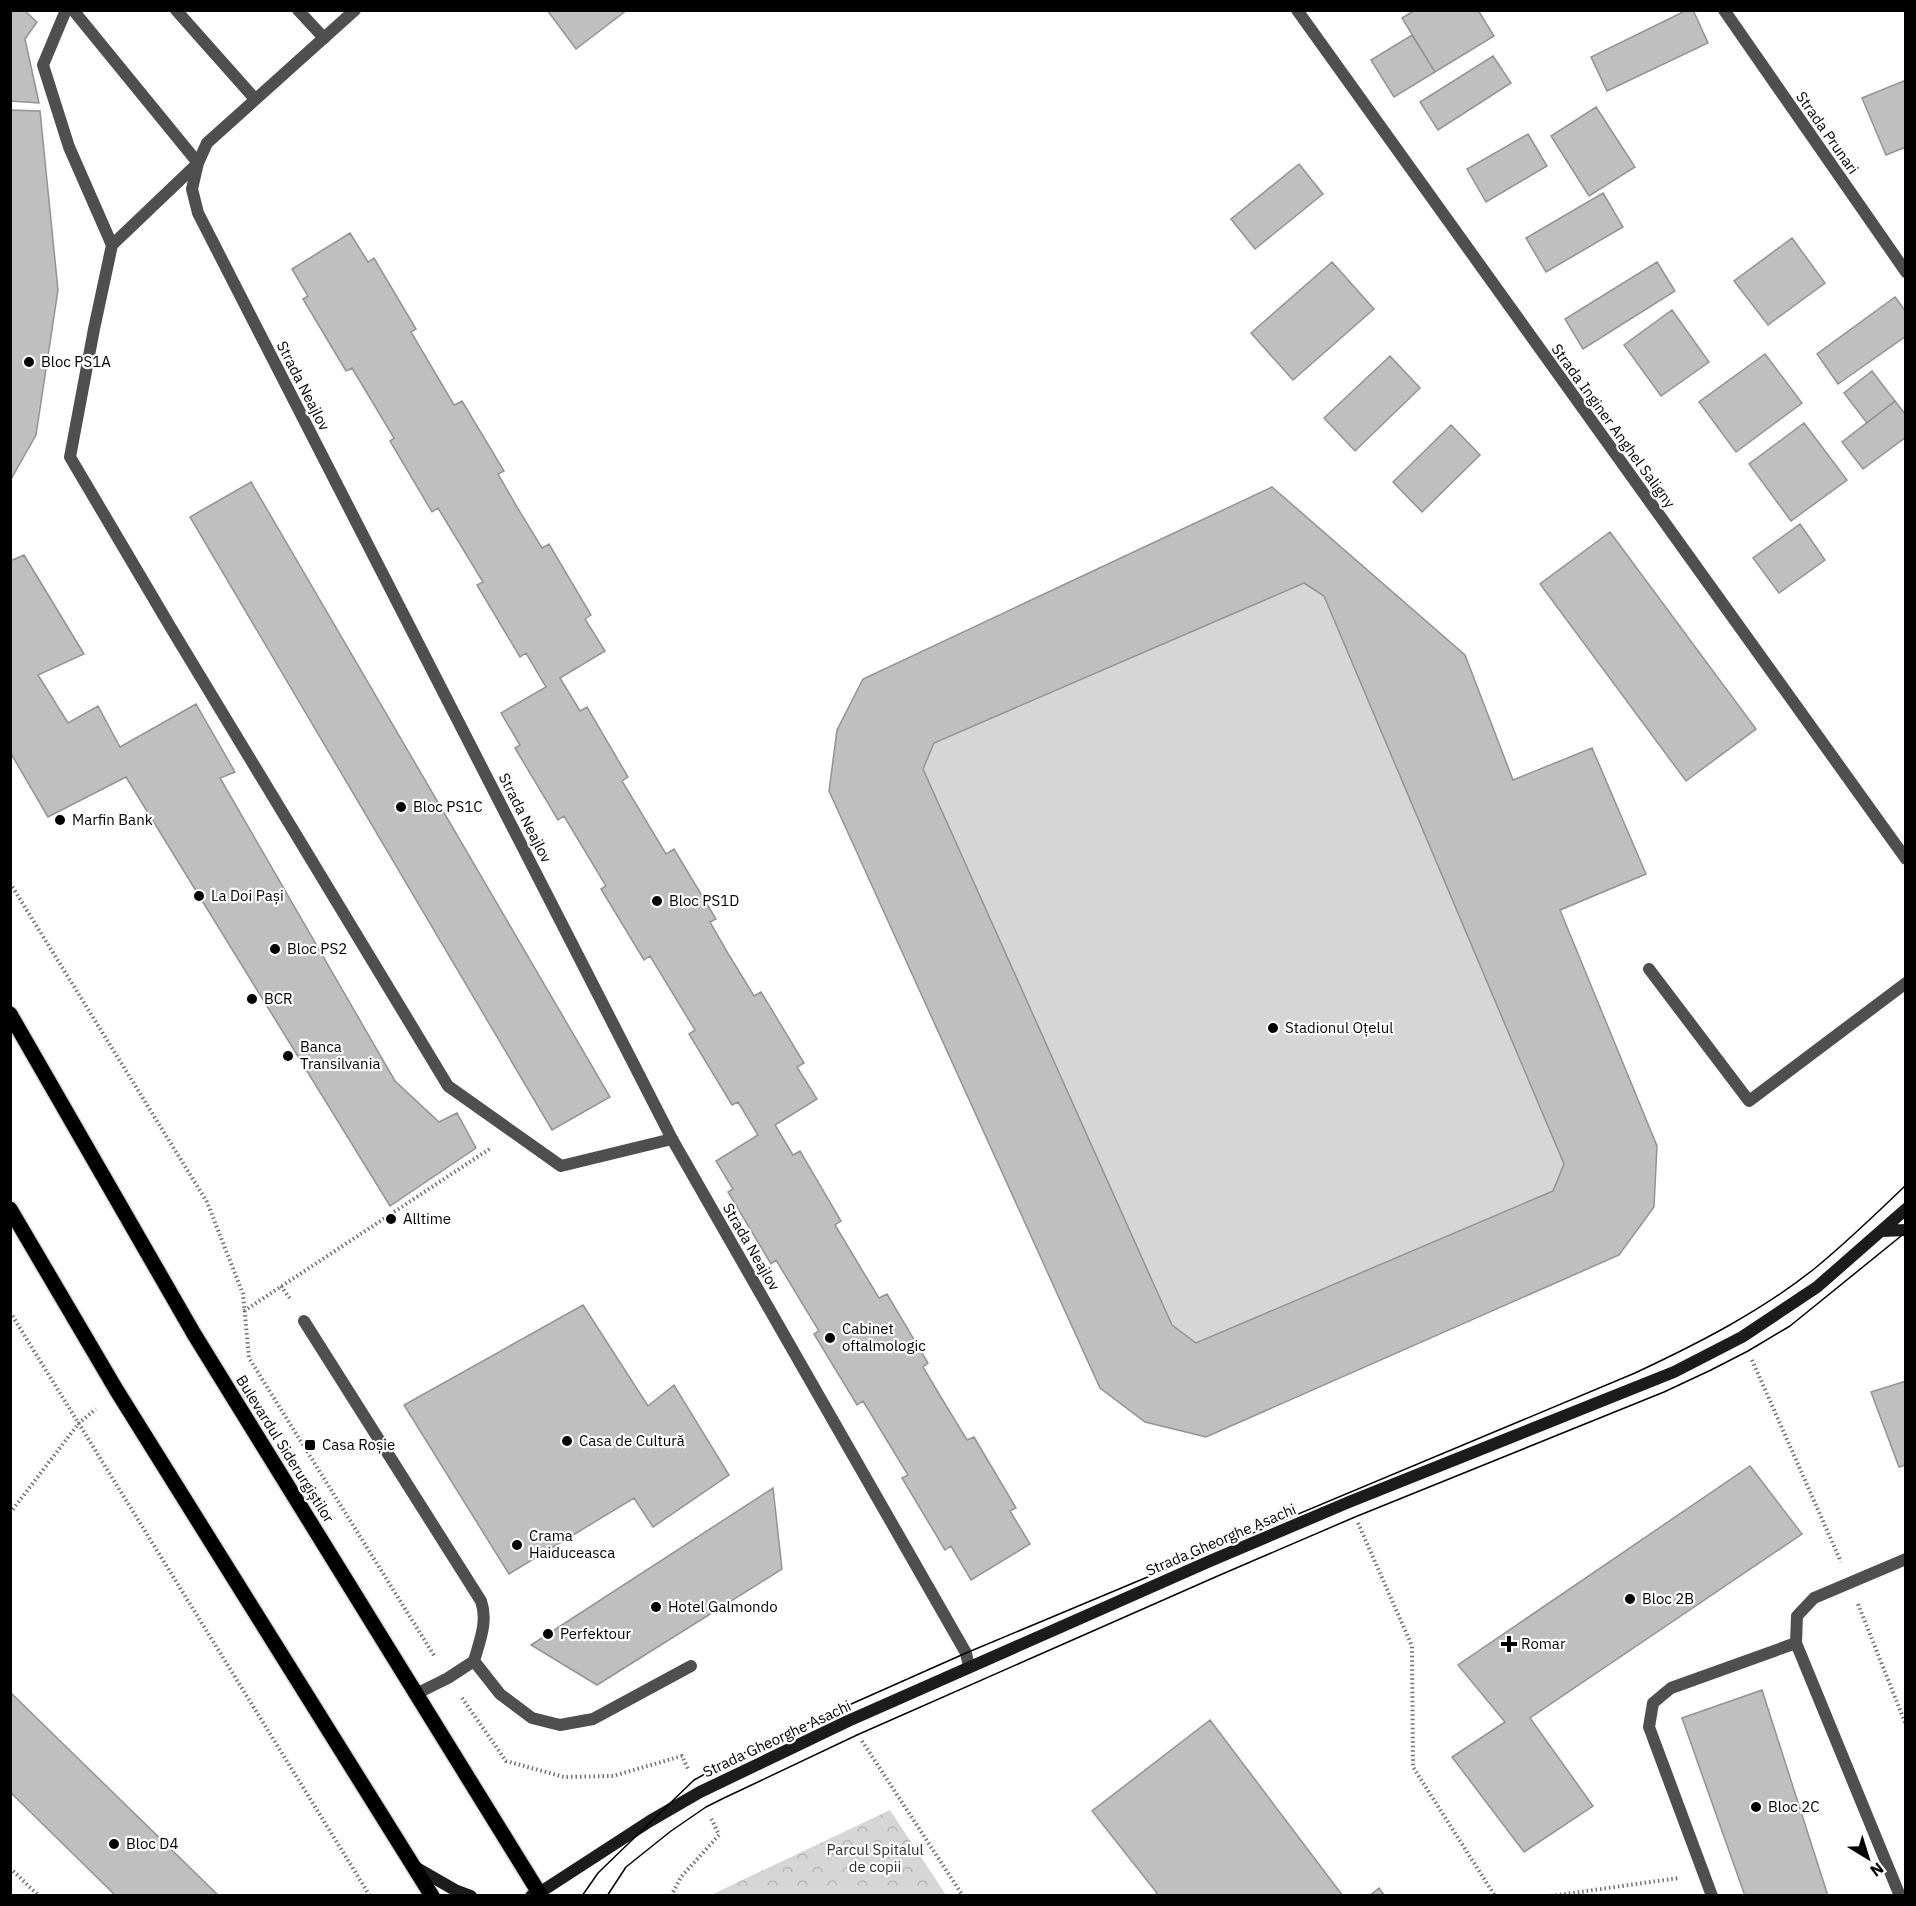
<svg xmlns="http://www.w3.org/2000/svg" width="1916" height="1906" font-family="'IBM Plex Sans',sans-serif">
<style>
.forest{fill:url(#forest-crowns)}
.garden{fill:#d6d6d6}
.building{fill:#bfbfbf;stroke:#939393;stroke-width:1.5;fill-rule:evenodd}
.lines{fill:none;stroke-linecap:round;stroke-linejoin:round}
.primary-casing{stroke:#dbdbdb;stroke-width:18}
.path{stroke:#717171;stroke-width:4;stroke-dasharray:1.5 3;stroke-linecap:butt}
.lane{stroke:#4f4f4f;stroke-width:12}
.street{stroke:#4f4f4f;stroke-width:12}
.secondary{stroke:#1c1c1c;stroke-width:12}
.primary{stroke:#000;stroke-width:15}
.tram{stroke:#000;stroke-width:1.5}
.poi-dot{fill:#000;stroke:#fff;stroke-width:2}
.labels{text-anchor:middle;stroke-width:4.5;stroke-linejoin:round;paint-order:stroke}
.street-label{font-size:15px;fill:#000;stroke:#fff}
.poi-label{font-size:15px;fill:#000;stroke:#fff;text-anchor:start}
.park-label{font-size:15px;fill:#2d2d2d;stroke:#fff}
</style>
<defs>
<pattern id="forest-crowns" width="20" height="18" patternUnits="userSpaceOnUse" patternTransform="scale(1.5)"><rect width="20" height="18" fill="#d6d6d6"/><path d="M2 6a3 3 0 1 1 6 0M12 15a3 3 0 1 1 6 0" fill="none" stroke="#b6b6b6"/></pattern>
</defs>
<rect width="100%" height="100%" fill="#fff"/>
<path class="forest" d="M890,1810L946,1895H711Z"/>
<path class="garden" d="M1272,487L1465,655L1513,780L1592,748L1646,874L1560,911L1657,1146L1206,1437L837,730L863,679Z"/>
<path class="building" d="M10,10H24L37,22L25,39L39,103L10,101Z
M547,10H627L576,49Z
M1415,10H1478L1494,36L1435,72L1402,18Z
M1687,10H1693L1708,43L1607,91L1591,57Z
M1412,35L1435,72L1394,97L1371,60Z
M1493,56L1511,83L1438,130L1420,102Z
M1906,80V147L1886,155L1862,98Z
M1596,107L1635,167L1589,196L1551,136Z
M10,110L40,111L58,290L36,435L10,481Z
M1528,134L1547,166L1486,202L1467,169Z
M1299,164L1323,194L1255,249L1231,219Z
M1603,193L1623,227L1546,272L1526,238Z
M350,233L368,262L374,258L416,329L411,332L454,405L462,401L504,471L498,474L517,507L542,548L549,544L591,615L585,619L605,651L560,678L580,711L587,707L628,777L622,781L666,854L674,849L716,919L710,922L729,955L754,996L761,992L804,1063L797,1067L817,1099L775,1125L793,1155L800,1151L841,1221L835,1225L856,1260L879,1298L887,1294L928,1363L923,1367L942,1399L967,1440L974,1437L1016,1508L1010,1511L1030,1544L971,1580L951,1546L945,1550L902,1478L908,1475L863,1401L857,1405L814,1334L819,1331L776,1260L771,1264L728,1192L733,1189L716,1161L758,1135L738,1102L732,1105L689,1034L695,1030L650,956L644,960L601,889L606,886L564,816L558,820L515,748L520,745L501,713L546,687L526,653L520,657L477,585L483,582L438,508L432,512L390,441L394,438L352,368L346,371L303,299L308,296L292,269Z
M1792,238L1825,283L1768,325L1734,281Z
M1332,262L1374,309L1293,380L1251,333Z
M1657,262L1675,291L1583,349L1565,319Z
M1895,297L1906,312V336L1838,384L1817,354Z
M1672,310L1709,362L1661,396L1624,345Z
M1765,354L1802,403L1736,452L1699,402Z
M1390,356L1420,388L1355,451L1324,418Z
M1872,371L1895,401L1867,423L1844,393Z
M1895,401L1906,415V437L1863,469L1842,442Z
M1804,423L1847,480L1791,521L1749,464Z
M1451,425L1480,455L1422,512L1393,482Z
M251,482L610,1097L552,1130L190,517Z
M1272,487L1465,655L1513,780L1592,748L1646,874L1560,910L1657,1146L1654,1207L1619,1255L1206,1437L1145,1422L1100,1388L829,791L837,730L863,679ZM1304,583L1324,596L1564,1164L1553,1191L1196,1343L1172,1325L923,769L934,743Z
M1800,524L1825,560L1779,593L1753,558Z
M1610,532L1756,729L1686,781L1540,584Z
M24,555L84,654L38,675L68,723L98,706L120,747L196,704L235,772L220,778L395,1081L439,1122L457,1113L476,1148L390,1206L126,777L48,817L10,752V561Z
M583,1305L648,1406L674,1385L729,1475L653,1527L634,1498L509,1574L404,1405Z
M1906,1381V1465L1899,1467L1871,1392Z
M1750,1466L1802,1534L1530,1718L1593,1806L1524,1852L1452,1757L1505,1722L1458,1665Z
M773,1488L782,1569L597,1685L531,1645Z
M1762,1690L1828,1896H1745L1682,1718Z
M10,1692L219,1896H116L10,1792Z
M1210,1720L1343,1896H1154L1157,1893L1092,1811Z
M1379,1888L1385,1896H1369Z"/>
<g class="lines">
<g class="primary-casing">
<path id="primary" d="M10,1014L194,1334L541,1896
M10,1209L117,1391L432,1896"/>
</g>
<path class="path" d="M10,883L207,1202L243,1294L249,1358L435,1657
M281,1286L291,1300
M244,1311L491,1148
M10,1312L370,1896
M1752,1360L1841,1562
M10,1513L79,1423L96,1409
M1358,1523L1412,1646L1413,1767L1495,1896
M1858,1604L1906,1725
M462,1698L506,1761L564,1777L613,1776L682,1756L689,1771
M862,1741L963,1896
M10,1868L39,1896
M671,1896L681,1877L719,1835L710,1816
M1551,1896L1679,1878"/>
<path class="lane" d="M66,10L43,65L69,147L112,245L94,329L70,457L171,628L448,1086L561,1166L672,1139
M73,10L198,163L112,245
M176,10L255,99
M298,10L324,38
M1649,969L1749,1101L1906,983
M304,1321L481,1601C488,1621 480,1640 474,1661
M1796,1643L1900,1896
M416,1694L448,1678L474,1661L500,1694L532,1718L560,1725L593,1719L691,1666
M1712,1896L1649,1727L1653,1703L1671,1688L1796,1643L1797,1616L1814,1598L1906,1559"/>
<path class="street" d="M355,10L207,143L198,163L192,189L198,213L672,1139L966,1653L969,1667
M1297,10L1906,859
M1724,10L1906,272"/>
<path class="secondary" d="M1882,1231L1906,1230
M415,1867L455,1890L471,1896
M531,1896L539,1893L650,1821L700,1792L848,1721L1210,1561L1349,1502L1674,1372L1742,1337L1817,1287L1906,1209"/>
<use href="#primary" class="primary"/>
<path class="tram" d="M582,1896L598,1873L694,1780L759,1745L966,1653L1635,1373C1697,1344 1760,1312 1814,1269C1846,1243 1876,1214 1906,1185
M607,1896L626,1867L671,1831L706,1807L724,1798L857,1735L1220,1575L1355,1517L1664,1392L1711,1370L1748,1351L1790,1326L1906,1232"/>
</g>
<g class="poi-dot">
<circle cx="29" cy="362" r="6"/>
<circle cx="401" cy="807" r="6"/>
<circle cx="60" cy="820" r="6"/>
<circle cx="199" cy="896" r="6"/>
<circle cx="657" cy="901" r="6"/>
<circle cx="275" cy="949" r="6"/>
<circle cx="252" cy="999" r="6"/>
<circle cx="1273" cy="1028" r="6"/>
<circle cx="288" cy="1056" r="6"/>
<circle cx="391" cy="1219" r="6"/>
<circle cx="830" cy="1338" r="6"/>
<circle cx="567" cy="1441" r="6"/>
<rect x="304" y="1439" width="12" height="12" rx="3"/>
<circle cx="517" cy="1545" r="6"/>
<circle cx="1630" cy="1599" r="6"/>
<circle cx="656" cy="1607" r="6"/>
<circle cx="548" cy="1634" r="6"/>
<path d="M1506 1635h6v6h6v6h-6v6h-6v-6h-6v-6h6z"/>
<circle cx="1756" cy="1807" r="6"/>
<circle cx="114" cy="1844" r="6"/>
</g>
<g class="labels">
<g class="street-label">
<text transform="translate(1827 133) rotate(55)" y="5">Strada Prunari</text>
<text transform="translate(303 386) rotate(63)" y="5">Strada Neajlov</text>
<text transform="translate(1613 426) rotate(54)" y="5">Strada Inginer Anghel Saligny</text>
<text transform="translate(525 818) rotate(63)" y="5">Strada Neajlov</text>
<text transform="translate(751 1247) rotate(60)" y="5">Strada Neajlov</text>
<text transform="translate(285 1449) rotate(58)" y="5">Bulevardul Siderurgiștilor</text>
<text transform="translate(1221 1540) rotate(-23)" y="5">Strada Gheorghe Asachi</text>
<text transform="translate(777 1739) rotate(-25)" y="5">Strada Gheorghe Asachi</text>
</g>
<g class="poi-label">
<text x="41" y="367">Bloc PS1A</text>
<text x="413" y="812">Bloc PS1C</text>
<text x="72" y="825">Marfin Bank</text>
<text x="211" y="901">La Doi Pași</text>
<text x="669" y="906">Bloc PS1D</text>
<text x="287" y="954">Bloc PS2</text>
<text x="264" y="1004">BCR</text>
<text x="1285" y="1033">Stadionul Oțelul</text>
<text x="300" y="1052">Banca<tspan x="300" dy="17">Transilvania</tspan></text>
<text x="403" y="1224">Alltime</text>
<text x="842" y="1334">Cabinet<tspan x="842" dy="17">oftalmologic</tspan></text>
<text x="579" y="1446">Casa de Cultură</text>
<text x="322" y="1450">Casa Roșie</text>
<text x="529" y="1541">Crama<tspan x="529" dy="17">Haiduceasca</tspan></text>
<text x="1642" y="1604">Bloc 2B</text>
<text x="668" y="1612">Hotel Galmondo</text>
<text x="560" y="1639">Perfektour</text>
<text x="1521" y="1649">Romar</text>
<text x="1768" y="1812">Bloc 2C</text>
<text x="126" y="1849">Bloc D4</text>
</g>
<g class="park-label">
<text x="875" y="1855">Parcul Spitalul<tspan x="875" dy="17">de copii</tspan></text>
</g>
</g>
<rect width="1916" height="1906" fill="none" stroke="#000000" stroke-width="24"/>
<g transform="translate(1868 1858) rotate(142)" stroke="#ffffff" stroke-width="4.5" paint-order="stroke">
<path d="M0-4.5L10 22L0 15L-10 22Z" fill="#000000"/>
<text y="-9" font-size="16" font-weight="bold" text-anchor="middle" fill="#000000">N</text>
</g>
</svg>
